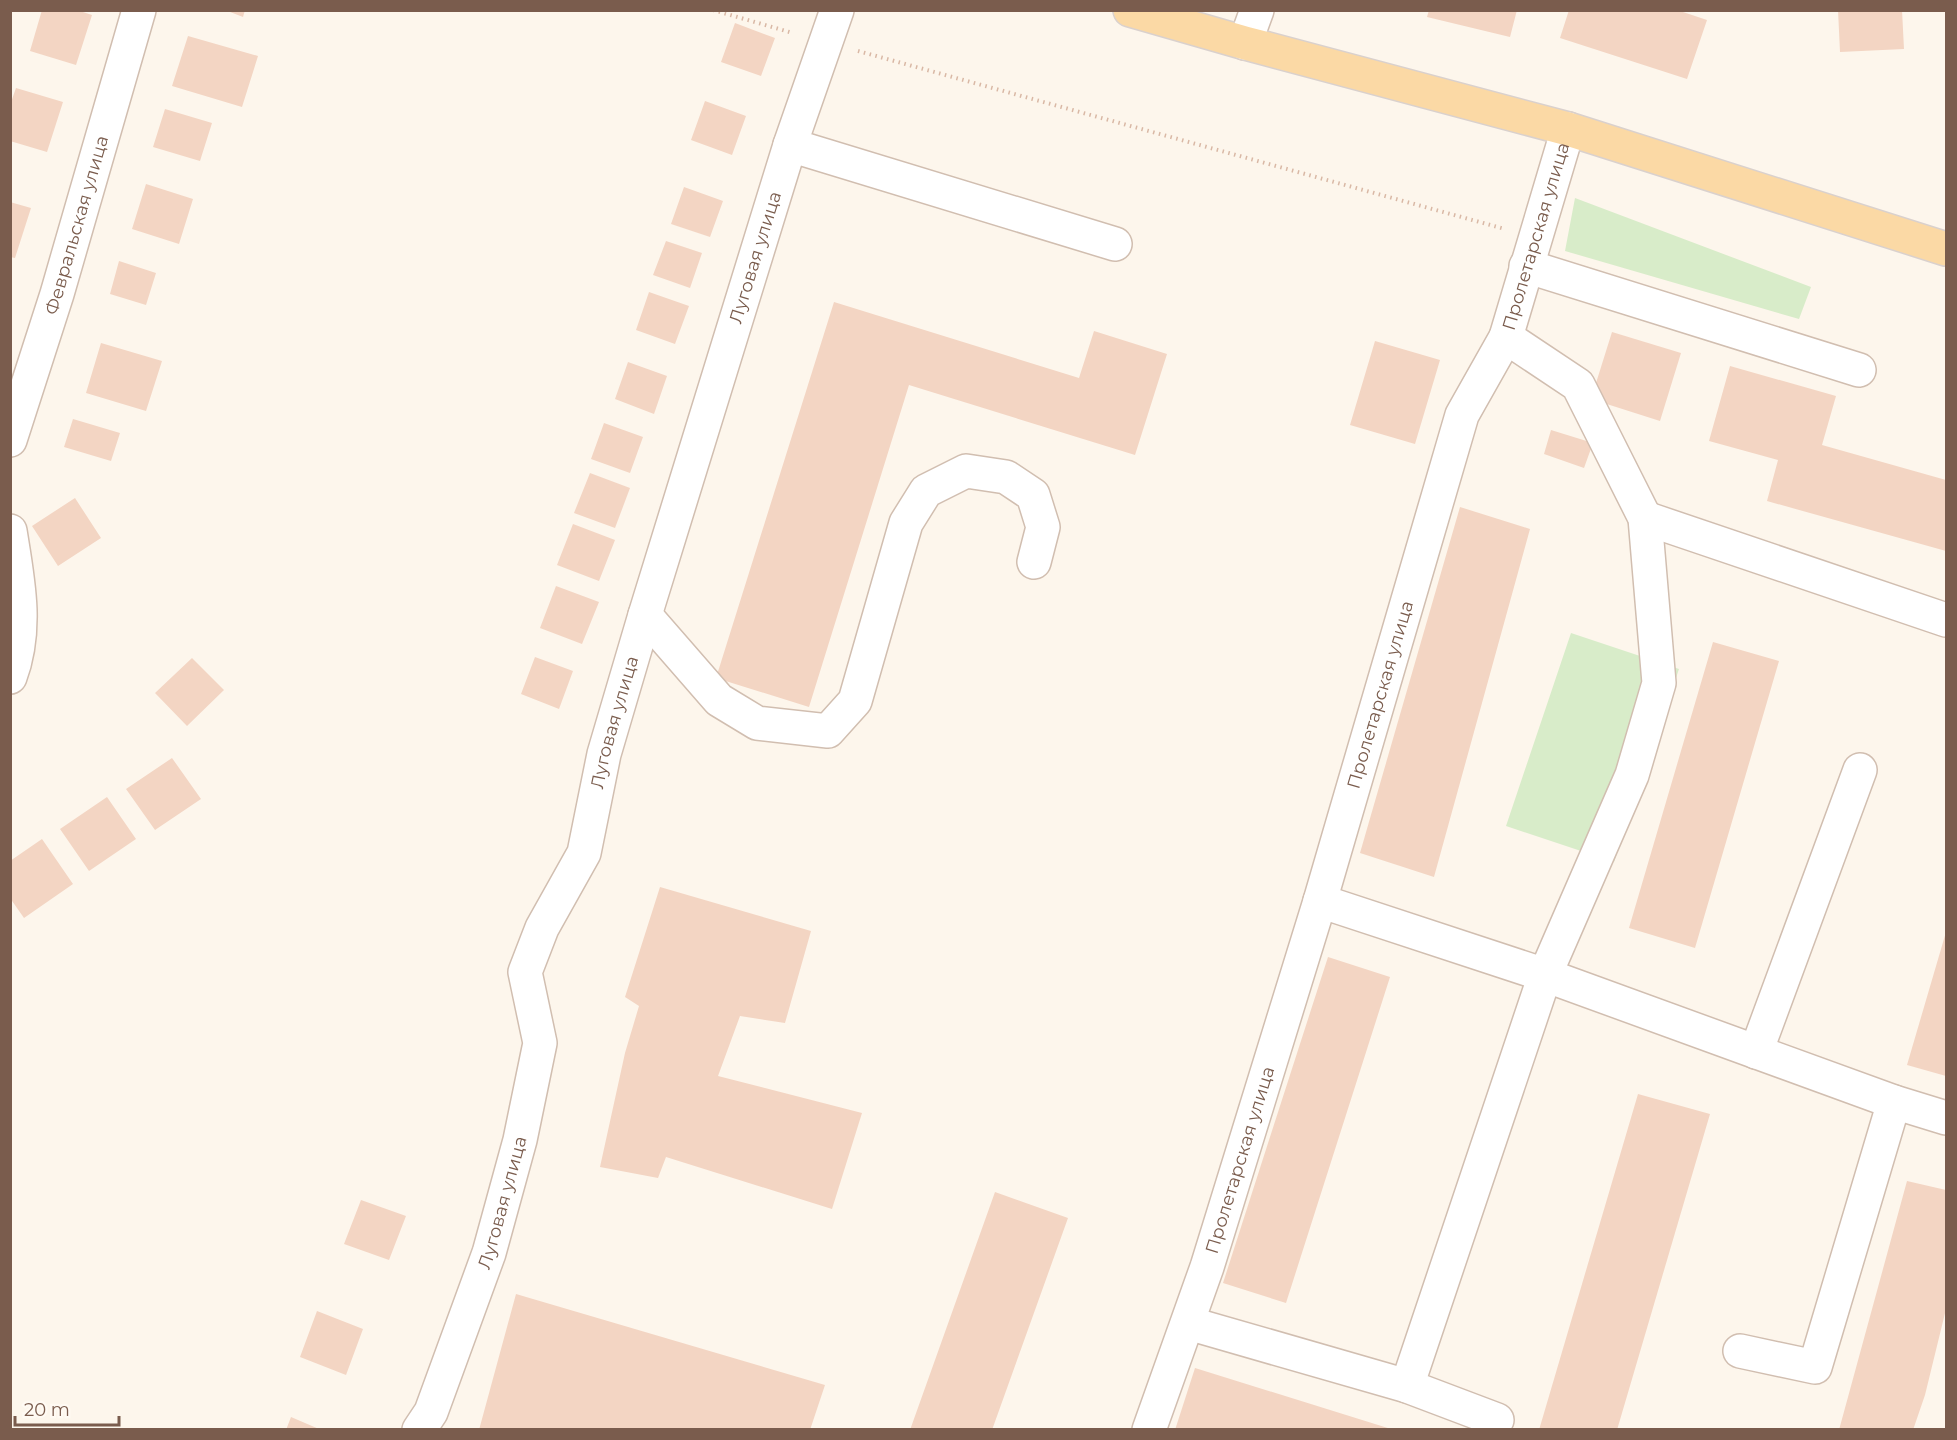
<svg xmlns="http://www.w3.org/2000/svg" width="1957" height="1440" font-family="Montserrat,sans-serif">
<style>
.green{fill:#d8ecc9}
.building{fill:#f3d5c3}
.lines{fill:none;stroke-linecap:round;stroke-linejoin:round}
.minor-casing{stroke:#d1beb0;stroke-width:36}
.major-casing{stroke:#dad1cd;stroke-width:36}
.path{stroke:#d9b8a5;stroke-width:4;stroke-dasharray:1.5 4.5;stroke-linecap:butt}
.minor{stroke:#fff;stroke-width:33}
.major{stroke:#fbd9a5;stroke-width:33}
.labels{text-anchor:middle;stroke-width:4.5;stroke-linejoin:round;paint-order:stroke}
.street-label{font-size:18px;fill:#7a5c4d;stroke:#fffaf3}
</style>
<rect width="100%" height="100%" fill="#fdf6ec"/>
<path class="green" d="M1575,198L1811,287L1799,319L1565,251Z
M1571,633L1679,669L1614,862L1506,826Z"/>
<path class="building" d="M42,10H77L92,15L76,65L30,51Z
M225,10H245L243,17Z
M1429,10H1517L1510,37L1427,17Z
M1569,10H1677L1707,20L1687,79L1560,38Z
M1838,10H1902L1904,49L1840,52Z
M735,23L775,38L761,76L721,62Z
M188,36L258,56L242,107L172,86Z
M16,88L63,102L47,152L10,141V105Z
M705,101L746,116L732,155L691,140Z
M165,109L212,123L200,161L153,147Z
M146,184L193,199L179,244L132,229Z
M684,187L723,201L710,237L671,224Z
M10,202L31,208L15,258L10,257Z
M666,241L702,253L690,288L653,275Z
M119,261L156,273L146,305L110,294Z
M649,292L689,306L675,344L636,330Z
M834,302L1079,378L1094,331L1167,354L1135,455L909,385L809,707L716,678Z
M1612,332L1681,353L1660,421L1591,399Z
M1375,341L1440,360L1415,444L1350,425Z
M101,343L162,361L146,411L86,393Z
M628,362L667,376L654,414L615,399Z
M1730,366L1836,396L1822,445L1946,480V551L1767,501L1778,460L1709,441Z
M73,419L120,433L111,461L64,447Z
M604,423L643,437L630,473L591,459Z
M1551,430L1593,443L1584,468L1544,454Z
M590,473L630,488L615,528L574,513Z
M75,498L101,538L58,566L32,526Z
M1460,507L1530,529L1434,877L1360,853Z
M573,524L615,540L599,581L557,565Z
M556,586L599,602L582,644L540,628Z
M1713,642L1779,661L1695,948L1629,928Z
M535,657L573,671L559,709L521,694Z
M192,658L224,690L187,726L155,693Z
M172,758L201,799L155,830L126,789Z
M107,797L136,839L89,871L60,829Z
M42,839L73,884L24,918L10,898V861Z
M660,887L811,931L785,1023L740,1016L718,1076L862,1113L832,1209L666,1157L658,1178L600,1167L625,1053L639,1006L625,997Z
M1946,932V1076L1907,1065Z
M1328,957L1390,977L1286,1303L1223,1283Z
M1638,1094L1710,1114L1617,1430H1539Z
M1907,1181L1946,1190V1309L1925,1395L1913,1430H1839Z
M995,1192L1068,1218L992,1430H910Z
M361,1200L406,1216L389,1260L344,1244Z
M516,1294L825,1385L810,1430H479Z
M317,1311L363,1329L346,1375L300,1357Z
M1195,1368L1391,1429V1430H1175Z
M291,1417L319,1429V1430H286Z"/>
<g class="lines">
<g class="minor-casing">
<g id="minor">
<path d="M1245,43L1257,10"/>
<path d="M790,145L1115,244"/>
<path d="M1526,266L1859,370"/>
<path id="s1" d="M10,440L57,294L139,10"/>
<path d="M1645,518L1946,620"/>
<path d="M10,531C18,580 28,629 10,677"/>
<path d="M645,615L719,700L757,723L828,731L855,701L906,523L926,491L966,471L1006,477L1033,495L1043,527L1034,562"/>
<path d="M1320,901L1545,975L1894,1102L1946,1118"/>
<path d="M1756,1052L1860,770"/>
<path d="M1188,1323L1407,1386"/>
<path d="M1740,1351L1815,1367L1894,1102"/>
<path d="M1497,1420L1407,1386L1545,975L1632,775L1659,683L1645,518L1578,385L1506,337"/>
<path id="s2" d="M419,1430L431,1412L489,1253L520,1140L540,1043L525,972L542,928L584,853L604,754L645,615L790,145L837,10"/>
<path id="s3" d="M1149,1430L1207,1267L1320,901L1462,415L1506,337L1568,129"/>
</g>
</g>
<g class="major-casing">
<path id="major" d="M1130,10L1245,43L1568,129L1946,249"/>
</g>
<path class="path" d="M713,10L793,33
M858,51L1505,229"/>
<use href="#minor" class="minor"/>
<use href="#major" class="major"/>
</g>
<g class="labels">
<g class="street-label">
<text dy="6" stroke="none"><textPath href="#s1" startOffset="225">Февральская улица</textPath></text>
<text dy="6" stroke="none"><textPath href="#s3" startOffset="1257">Пролетарская улица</textPath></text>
<text dy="6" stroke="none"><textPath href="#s2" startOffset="1233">Луговая улица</textPath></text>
<text dy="6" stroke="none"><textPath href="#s3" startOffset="771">Пролетарская улица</textPath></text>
<text dy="6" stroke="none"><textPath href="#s2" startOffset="747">Луговая улица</textPath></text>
<text dy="6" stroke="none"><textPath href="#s3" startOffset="285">Пролетарская улица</textPath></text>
<text dy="6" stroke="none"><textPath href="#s2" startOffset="243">Луговая улица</textPath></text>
</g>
</g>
<rect width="1957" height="1440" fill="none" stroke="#7a5c4d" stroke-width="24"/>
<path d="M15 1416v9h104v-9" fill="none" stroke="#7a5c4d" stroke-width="3"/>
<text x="24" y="1416" font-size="18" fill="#7a5c4d" stroke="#fffaf3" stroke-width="4.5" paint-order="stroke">20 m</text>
</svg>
